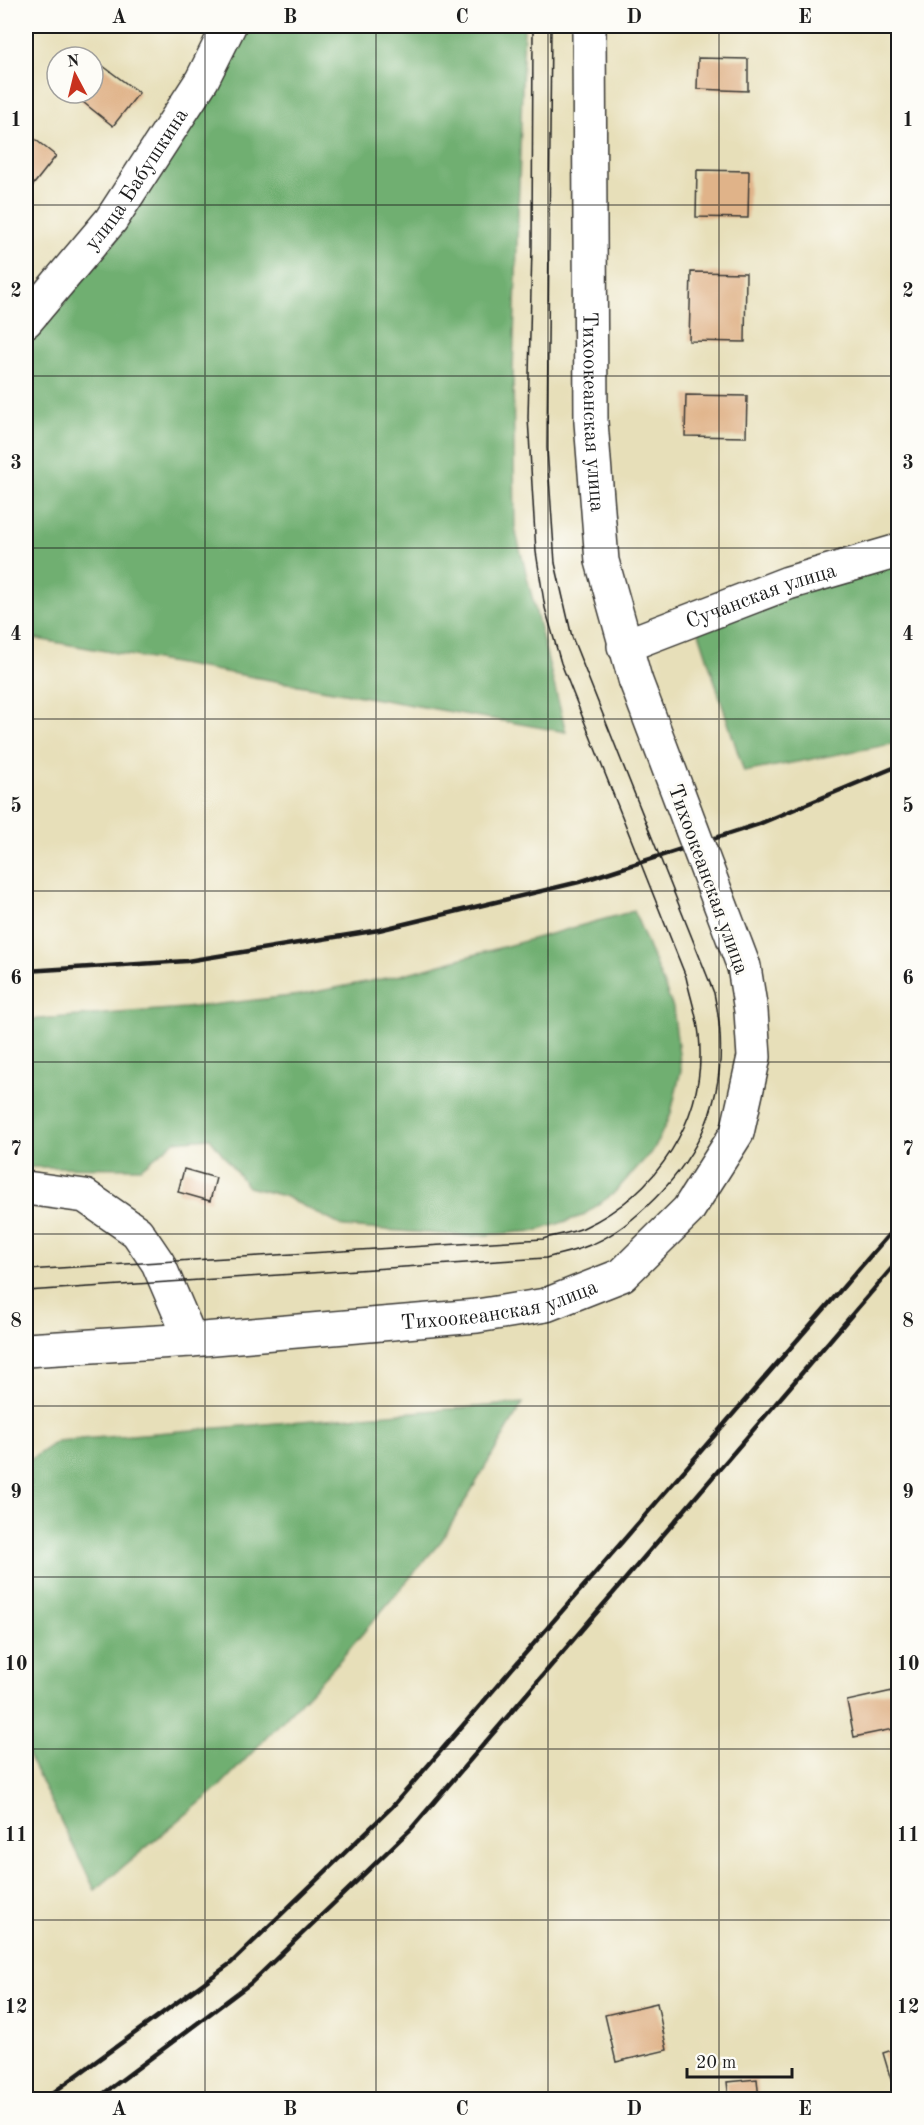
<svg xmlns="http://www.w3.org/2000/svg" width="924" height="2125" font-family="'Old Standard TT',serif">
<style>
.forest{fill:#6faf71;stroke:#466646;stroke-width:1.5}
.building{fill:#e0b389}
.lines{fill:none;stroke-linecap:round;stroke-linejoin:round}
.minor-casing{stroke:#3a3934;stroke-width:36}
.major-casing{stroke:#3a3934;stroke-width:36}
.minor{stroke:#fff;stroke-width:33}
.major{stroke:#fff;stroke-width:33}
.tram{stroke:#1c1c1c;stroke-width:1.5}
.rail{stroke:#1c1c1c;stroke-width:4.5}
.major-bridge-casing{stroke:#3a3934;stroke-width:36;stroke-linecap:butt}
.major-bridge{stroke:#fff;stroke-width:33}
.grid{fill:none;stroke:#1c1c1c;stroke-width:1.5;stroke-opacity:0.55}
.labels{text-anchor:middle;stroke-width:6;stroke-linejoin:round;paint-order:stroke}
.street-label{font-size:21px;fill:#1c1c1c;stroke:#fdfcf7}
.neatline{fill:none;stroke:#1c1c1c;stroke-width:2}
.grid-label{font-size:20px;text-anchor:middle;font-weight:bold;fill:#1c1c1c}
</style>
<rect width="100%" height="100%" fill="#fdfcf7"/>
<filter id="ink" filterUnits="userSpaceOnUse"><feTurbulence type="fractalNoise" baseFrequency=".0167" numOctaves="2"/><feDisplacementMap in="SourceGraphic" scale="12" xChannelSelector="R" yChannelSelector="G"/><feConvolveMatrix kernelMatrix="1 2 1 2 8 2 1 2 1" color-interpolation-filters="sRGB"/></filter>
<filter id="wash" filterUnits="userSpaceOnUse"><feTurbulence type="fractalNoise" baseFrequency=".008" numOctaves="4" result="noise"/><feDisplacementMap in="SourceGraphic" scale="24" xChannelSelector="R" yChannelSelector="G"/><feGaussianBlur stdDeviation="1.35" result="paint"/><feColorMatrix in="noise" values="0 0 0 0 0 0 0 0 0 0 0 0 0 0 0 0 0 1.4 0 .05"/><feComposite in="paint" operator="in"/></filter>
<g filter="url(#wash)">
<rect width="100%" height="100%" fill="#e7dfb9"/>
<path class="forest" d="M236,26H524L513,371L515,529L566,732L26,637V348L119,236L178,144Z
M898,553V743L744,772L694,617Z
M634,911L673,1008L681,1070L671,1113L654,1149L613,1194L582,1216L536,1231L468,1236L344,1227L284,1196L248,1187L210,1138L175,1141L141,1168L26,1167V1020L185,1008L300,995L401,975Z
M523,1403L442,1540L334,1667L219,1787L95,1890L26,1751V1463L57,1441Z"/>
<g id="blocks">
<path class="building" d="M698,58L748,59V91L697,89Z
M99,63L139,93L113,126L74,95L76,93H93V71Z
M26,132L56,156L26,194Z
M697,170L749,171L748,218L696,217Z
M691,272L746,273L745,342L689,341Z
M686,395L747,396L746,437L685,436Z
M184,1169L216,1178L210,1201L178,1192Z
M897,1690L898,1728L854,1737L847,1701Z
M657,2003L667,2050L616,2062L605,2015Z
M898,2048V2100H897L883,2053Z
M757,2079L759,2100H729L727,2082Z"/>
</g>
</g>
<g filter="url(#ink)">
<use href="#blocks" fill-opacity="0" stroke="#3a3934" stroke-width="1.5"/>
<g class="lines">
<g class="minor-casing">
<g id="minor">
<path id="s1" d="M26,321L111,220L202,80L229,26"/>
<path id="s2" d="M624,646L788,583L898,551"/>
<path d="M26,1188L85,1196L137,1232L158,1263L191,1340"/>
</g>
</g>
<g class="major-casing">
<g id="major">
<path id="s3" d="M589,26L591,422L602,561L635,679"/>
<path id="s4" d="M26,1350L191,1340L477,1316L546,1305L622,1275L688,1210L737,1133L754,1057L751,1011L744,967"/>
</g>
</g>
<use href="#minor" class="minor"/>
<use href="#major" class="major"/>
<path class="tram" d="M26,1270L543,1239C556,1235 571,1233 583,1228C656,1194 708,1118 699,1035C697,1015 690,996 686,977L561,663L545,608L536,552L528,418L532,247L533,26
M26,1291L546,1258C560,1254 576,1251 590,1245C611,1237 630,1222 646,1207C709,1149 733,1077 714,993L572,637L555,563L547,448L551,26"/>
<path class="rail" d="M26,971L187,961L379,930L579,882L759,824L898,766
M43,2100L231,1963L392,1807L898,1224
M95,2100L251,1983L411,1829L898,1261"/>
<g class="major-bridge-casing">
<path id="major-bridge" d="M635,679L744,967"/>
</g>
<use href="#major-bridge" class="major-bridge"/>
</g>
</g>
<path class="grid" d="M205,26V2100M376,26V2100M548,26V2100M719,26V2100M26,205H898M26,376H898M26,548H898M26,719H898M26,891H898M26,1062H898M26,1234H898M26,1406H898M26,1577H898M26,1749H898M26,1920H898"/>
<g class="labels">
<g class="street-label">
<text dy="7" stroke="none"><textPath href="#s1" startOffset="180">улица Бабушкина</textPath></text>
<text dy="7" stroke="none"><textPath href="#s3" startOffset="386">Тихоокеанская улица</textPath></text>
<text dy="7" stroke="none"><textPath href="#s2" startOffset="146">Сучанская улица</textPath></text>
<text transform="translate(709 879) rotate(70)" y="7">Тихоокеанская улица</text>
<text dy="7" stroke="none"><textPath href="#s4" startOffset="476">Тихоокеанская улица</textPath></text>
</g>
</g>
<rect width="924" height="2125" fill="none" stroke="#fdfcf7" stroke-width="66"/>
<g transform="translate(75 75) rotate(353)"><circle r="28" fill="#fdfcf7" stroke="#a3a29f" stroke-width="1.5"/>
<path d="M0-4.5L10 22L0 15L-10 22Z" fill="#c8321e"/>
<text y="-9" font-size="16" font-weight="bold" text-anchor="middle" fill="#1c1c1c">N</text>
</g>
<path d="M687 2068v9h105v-9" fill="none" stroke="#1c1c1c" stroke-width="3"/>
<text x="696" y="2068" font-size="18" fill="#1c1c1c" stroke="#fdfcf7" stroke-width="4.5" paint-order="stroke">20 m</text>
<rect x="33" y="33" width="858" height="2059" class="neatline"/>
<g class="grid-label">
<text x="119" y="23">A</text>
<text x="290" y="23">B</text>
<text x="462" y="23">C</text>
<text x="634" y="23">D</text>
<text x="805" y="23">E</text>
<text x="16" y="126">1</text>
<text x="908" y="126">1</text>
<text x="16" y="297">2</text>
<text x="908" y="297">2</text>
<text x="16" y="469">3</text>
<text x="908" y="469">3</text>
<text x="16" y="640">4</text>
<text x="908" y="640">4</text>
<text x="16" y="812">5</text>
<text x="908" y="812">5</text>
<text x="16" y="984">6</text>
<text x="908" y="984">6</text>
<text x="16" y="1155">7</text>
<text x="908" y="1155">7</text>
<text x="16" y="1327">8</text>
<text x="908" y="1327">8</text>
<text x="16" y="1498">9</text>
<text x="908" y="1498">9</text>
<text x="16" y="1670">10</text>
<text x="908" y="1670">10</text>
<text x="16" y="1841">11</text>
<text x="908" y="1841">11</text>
<text x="16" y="2013">12</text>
<text x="908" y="2013">12</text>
<text x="119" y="2115">A</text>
<text x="290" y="2115">B</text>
<text x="462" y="2115">C</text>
<text x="634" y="2115">D</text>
<text x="805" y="2115">E</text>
</g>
</svg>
